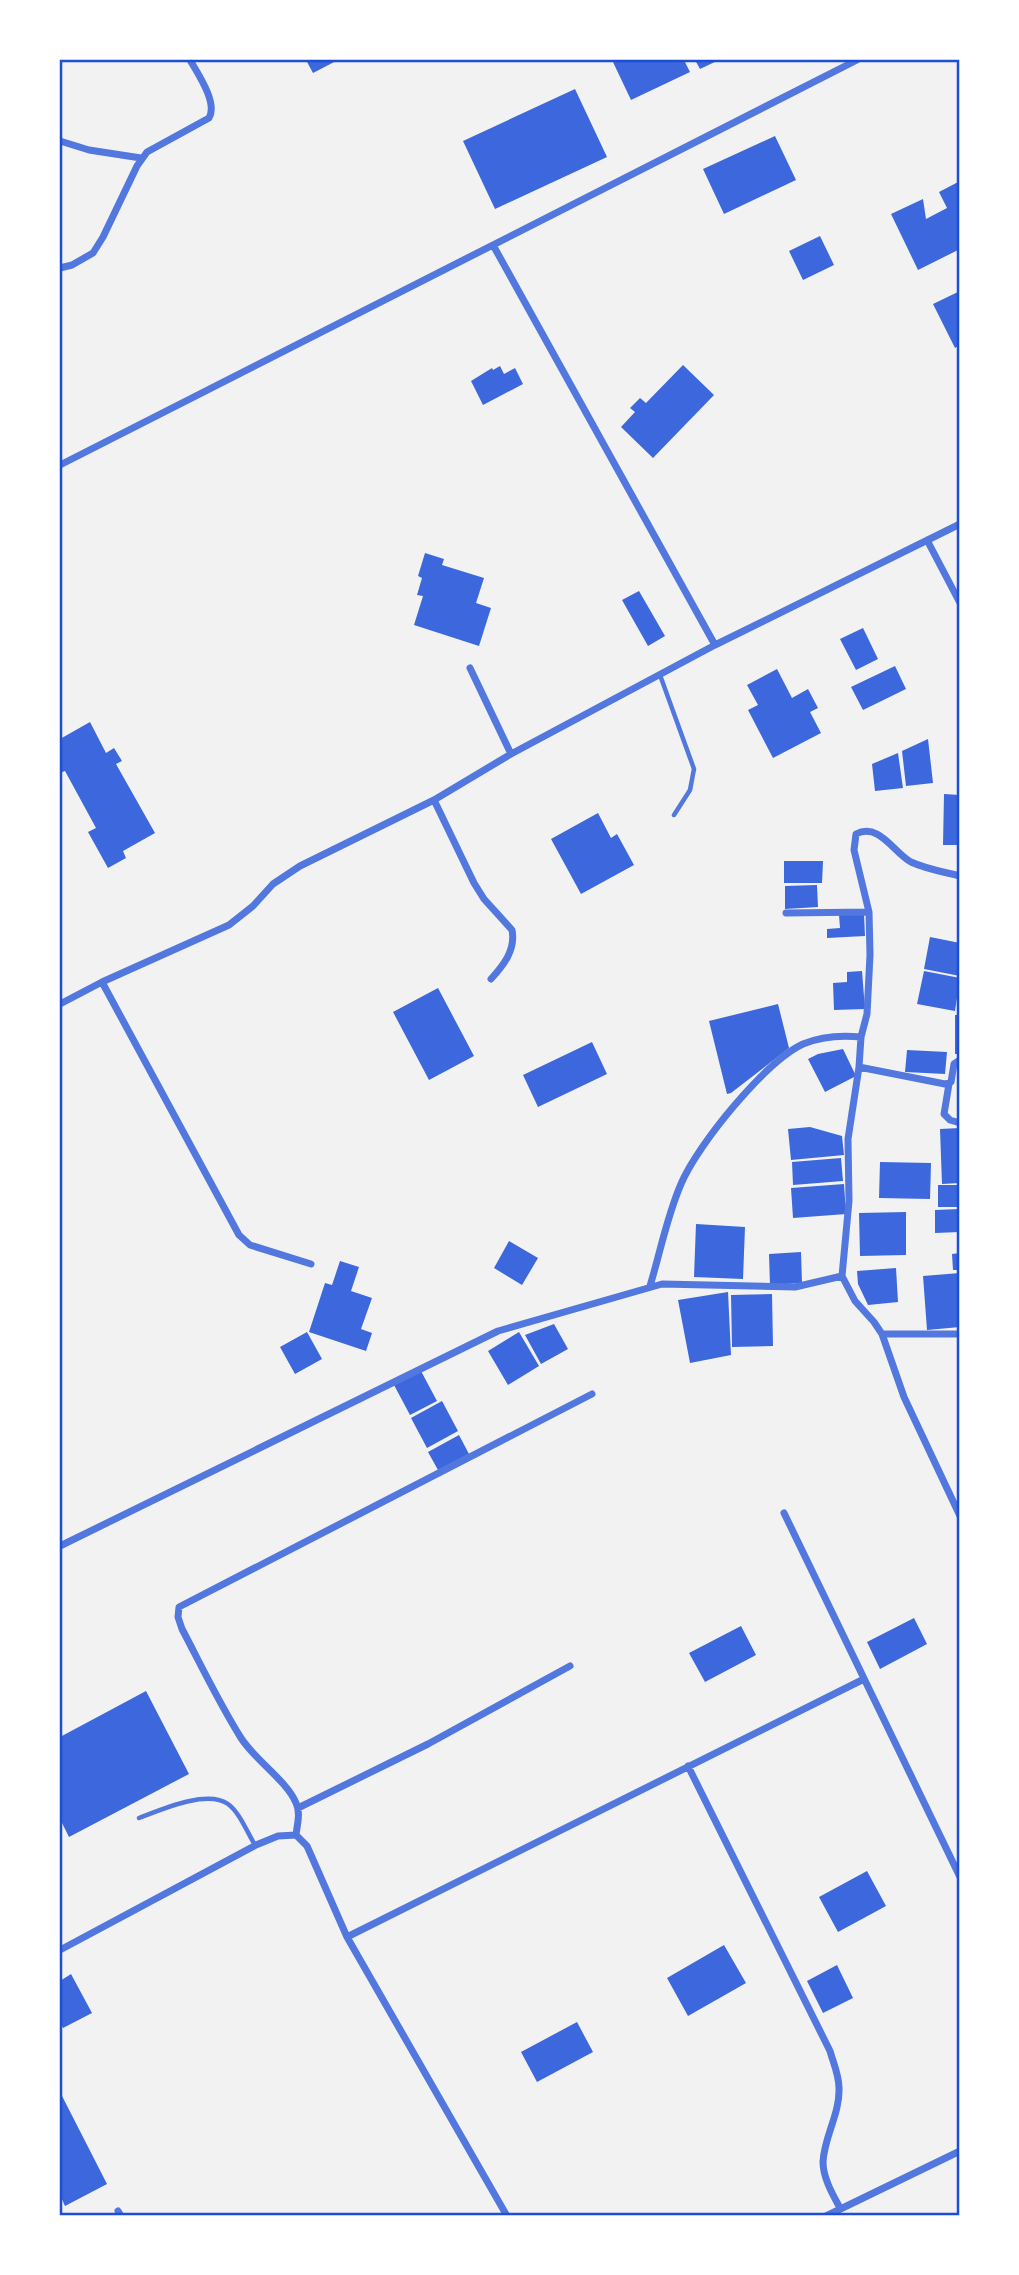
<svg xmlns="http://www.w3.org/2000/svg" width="1019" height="2275" font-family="'Work Sans',sans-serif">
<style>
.building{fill:#3d67dc}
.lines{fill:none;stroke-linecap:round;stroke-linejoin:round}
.service{stroke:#5277de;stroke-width:4.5}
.minor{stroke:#5277de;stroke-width:7}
.neatline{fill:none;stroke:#1d4ed8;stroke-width:2.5}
</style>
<rect width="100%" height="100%" fill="#f2f2f2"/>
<path class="building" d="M306,60H338L313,73Z
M612,60H684L690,72L631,100Z
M695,60H719L700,69Z
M575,89L607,157L495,209L463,141Z
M775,136L796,180L724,214L703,169Z
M960,181V249L918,270L891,214L923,199L926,219L947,208L939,192Z
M820,236L834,265L803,280L789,251Z
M960,291V345L955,348L933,304Z
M683,365L714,395L653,458L621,427L635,412L630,408L640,398L646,403Z
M500,366L504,374L515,368L523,384L483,405L471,381L492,368L493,370Z
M425,553L444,559L442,565L484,578L476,603L491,608L479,646L414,625L423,596L417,595L422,578L418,576Z
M639,591L665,636L648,646L622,600Z
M863,628L878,659L856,670L840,639Z
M895,666L906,689L863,710L851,687Z
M777,669L792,698L808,689L818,708L810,712L821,733L773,758L748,710L758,705L747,685Z
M90,722L106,753L114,748L122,761L116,764L155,833L123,851L126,858L108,868L88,832L96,828L65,771L60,773V739Z
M928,739L933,783L906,786L902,751Z
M898,753L903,788L875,791L872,764Z
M944,794L960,795V845H943Z
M598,813L611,838L617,834L634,865L581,894L551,839Z
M784,861H823L822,883H784Z
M817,885L818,907L785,909V886Z
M864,914L865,936L827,938V929L840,928L839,915Z
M930,937L960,943V976L924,969Z
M862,971L865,1009L834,1010L833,983L847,982V972Z
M924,971L960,978L955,1011L917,1004Z
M438,988L474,1056L429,1080L393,1012Z
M778,1004L789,1048L731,1093L727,1094L709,1021Z
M955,1015H960V1054H955Z
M592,1042L607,1074L538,1107L523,1075Z
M843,1049L856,1076L825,1092L808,1059L818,1054Z
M907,1050L947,1052L945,1074L905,1072Z
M810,1127L842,1136L844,1155L791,1160L788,1129Z
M960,1128V1183L942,1184L940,1129Z
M841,1158L843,1181L793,1185L792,1162Z
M880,1162L931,1163L930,1199L879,1198Z
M844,1184L846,1214L793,1218L791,1188Z
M938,1185H960V1207H938Z
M960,1209V1232L935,1233V1210Z
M906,1212V1255L860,1256L859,1213Z
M696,1224L745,1227L743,1279L694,1277Z
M509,1241L538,1258L522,1285L494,1268Z
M801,1252L802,1283L770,1285L769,1254Z
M960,1253V1270H953L952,1254Z
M340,1261L359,1267L351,1291L372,1298L361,1329L372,1333L366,1351L309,1332L325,1283L332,1285Z
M896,1268L898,1302L868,1305L858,1284L857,1271Z
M960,1273V1327L927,1330L923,1276Z
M728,1292L731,1355L690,1363L678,1300Z
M772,1294L773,1346L732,1347L731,1295Z
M554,1324L568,1349L541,1364L525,1335Z
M307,1332L322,1359L295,1374L280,1347Z
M519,1332L539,1366L508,1385L488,1351Z
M421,1371L437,1401L410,1415L394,1385Z
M442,1401L458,1431L427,1448L411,1418Z
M459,1435L469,1454L438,1470L428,1452Z
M914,1618L927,1644L880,1669L867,1642Z
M741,1626L756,1655L705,1682L689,1653Z
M146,1691L189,1774L69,1837L60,1819V1737Z
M867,1871L886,1906L838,1932L819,1897Z
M724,1945L746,1983L688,2016L667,1978Z
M837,1965L853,1998L823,2013L807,1981Z
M71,1974L92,2013L63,2028L60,2022V1981Z
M577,2022L593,2052L537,2082L521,2052Z
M60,2092L107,2184L65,2206L60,2195Z"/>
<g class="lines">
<path class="service" d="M660,675L694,769L690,790L674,815
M139,1818C160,1810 207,1789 228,1804C240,1813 247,1832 255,1845"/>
<path class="minor" d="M60,141L89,150L141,158
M493,245L715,645
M60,268L72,265L93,253L103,237L137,166L147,152L209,118C218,103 198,74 190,60
M60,465L857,60
M927,540L960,603
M470,668L511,754
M434,800L474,883L484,899L512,930C516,950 503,966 491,979
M960,876C944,872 926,869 911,862C894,853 879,822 856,834L854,850L869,912L870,955L867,1014L861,1037L859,1067L848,1139L849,1201L842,1276L855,1301L874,1322L882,1334L904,1397L960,1516
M786,913L869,912
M102,982L239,1235L250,1245L311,1264
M60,1004L102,982L229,925L253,906L273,884L300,866L434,800L511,754L715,645L960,524
M859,1067L945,1084L951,1082L954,1064L960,1060
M949,1084L944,1114L950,1120L960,1123
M650,1286C660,1253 667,1216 681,1184C698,1144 765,1062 803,1044C822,1036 841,1035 861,1037
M882,1334H960
M784,1513L960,1877
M60,1546L498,1331L662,1284L795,1287L842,1276
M688,1766L830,2051C833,2062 839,2075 839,2088C840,2114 824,2137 823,2162C823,2178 833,2195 840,2208
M298,1808L428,1744L570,1666
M296,1835C297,1825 301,1813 296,1803C287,1781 255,1760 241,1738C219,1703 201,1665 182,1629L178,1617L179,1607L592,1394
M347,1937L864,1679
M60,1950L256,1845L278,1836L296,1835L307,1846L347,1937L507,2216
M118,2211L121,2216
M826,2216L960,2151"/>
</g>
<rect width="1019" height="2275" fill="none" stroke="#ffffff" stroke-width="122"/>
<rect x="61" y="61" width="897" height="2153" class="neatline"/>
</svg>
